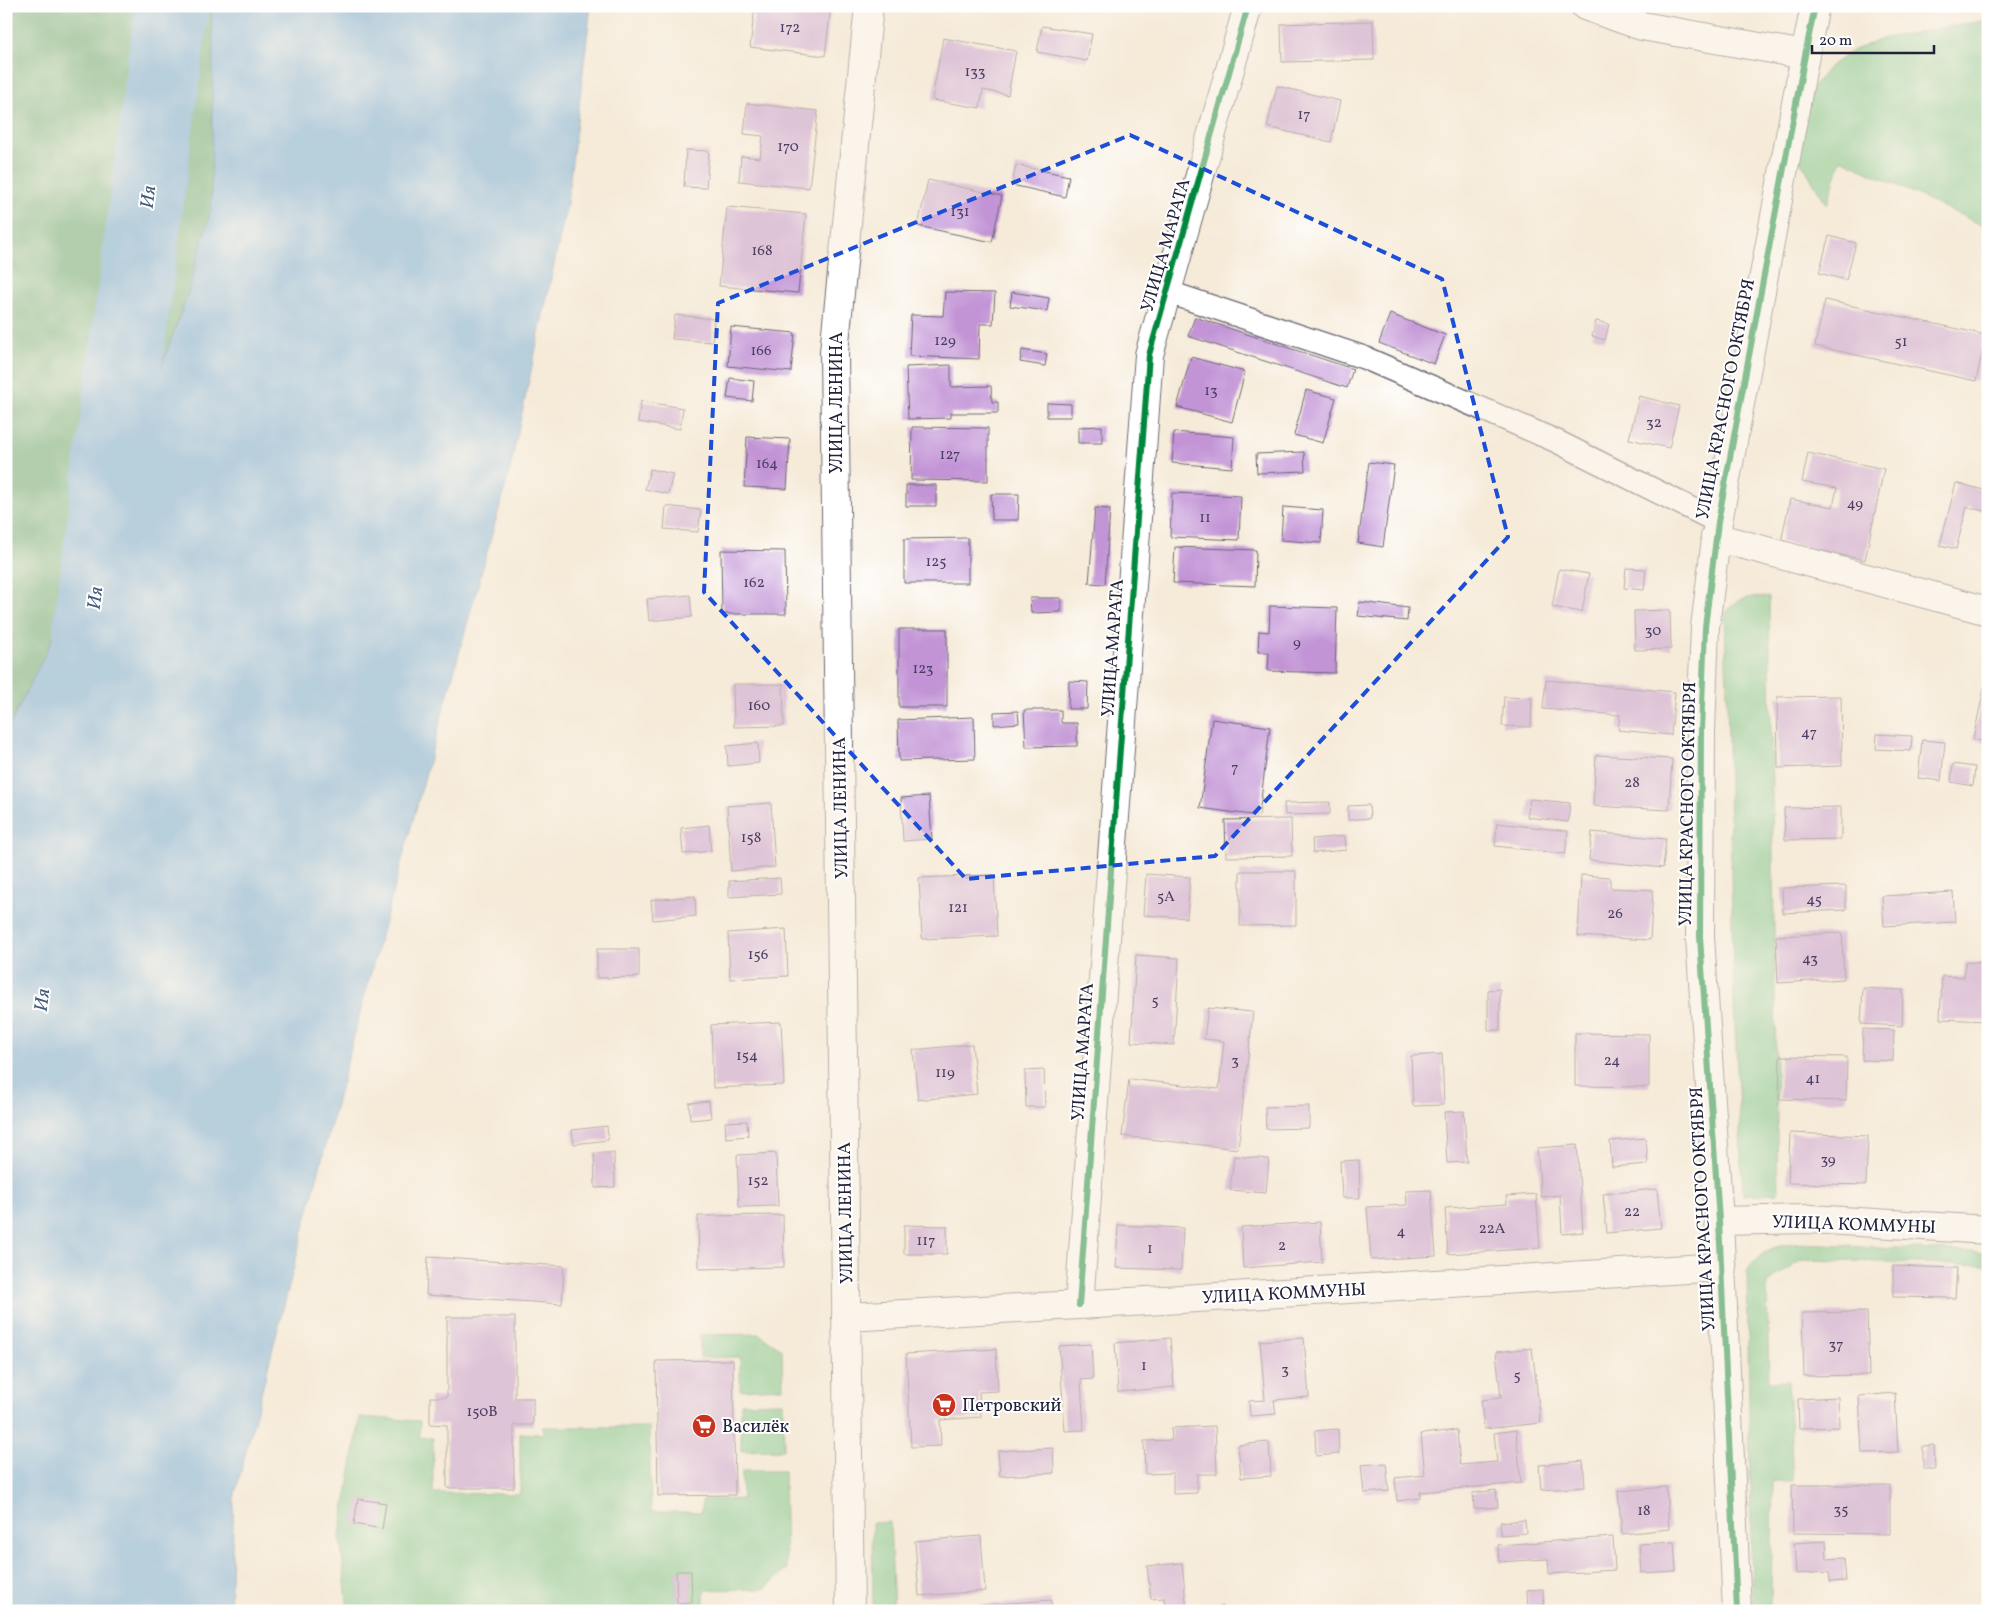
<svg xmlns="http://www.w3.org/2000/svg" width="1994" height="1617" font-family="Vollkorn,serif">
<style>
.green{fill:#75c78a;stroke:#4c7462;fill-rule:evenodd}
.forest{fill:#60ac76;stroke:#416758}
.water{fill:#6eade1;stroke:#48688e}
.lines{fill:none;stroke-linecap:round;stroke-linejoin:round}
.river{stroke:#6eade1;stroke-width:74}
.building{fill:#c294d6}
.lane-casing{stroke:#6c6872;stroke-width:25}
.street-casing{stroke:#6c6872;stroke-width:30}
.secondary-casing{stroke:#6c6872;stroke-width:30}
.lane{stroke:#fff;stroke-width:22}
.street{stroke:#fff;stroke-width:28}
.secondary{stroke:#fff;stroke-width:28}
.cycleway-casing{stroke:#fff;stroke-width:9}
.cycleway{stroke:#00873e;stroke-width:6}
.marked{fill:none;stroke:#1d4ed8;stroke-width:4;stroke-dasharray:10 6;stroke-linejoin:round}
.labels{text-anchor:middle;stroke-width:4;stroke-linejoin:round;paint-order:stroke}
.number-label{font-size:15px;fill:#4a3e62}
.street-label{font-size:18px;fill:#22223b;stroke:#fff}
.poi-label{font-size:18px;fill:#22223b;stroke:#fff;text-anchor:start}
.water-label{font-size:19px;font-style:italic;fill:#405a7d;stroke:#fff}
</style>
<rect width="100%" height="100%" fill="#fff"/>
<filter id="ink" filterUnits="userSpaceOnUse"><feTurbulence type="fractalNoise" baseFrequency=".02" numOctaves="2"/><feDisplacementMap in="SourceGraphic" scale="10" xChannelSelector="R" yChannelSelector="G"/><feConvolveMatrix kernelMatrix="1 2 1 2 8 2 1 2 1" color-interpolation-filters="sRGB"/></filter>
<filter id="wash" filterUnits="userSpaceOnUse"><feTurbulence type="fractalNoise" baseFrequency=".0096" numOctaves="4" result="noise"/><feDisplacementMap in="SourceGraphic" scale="20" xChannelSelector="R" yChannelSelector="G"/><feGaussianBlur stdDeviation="1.12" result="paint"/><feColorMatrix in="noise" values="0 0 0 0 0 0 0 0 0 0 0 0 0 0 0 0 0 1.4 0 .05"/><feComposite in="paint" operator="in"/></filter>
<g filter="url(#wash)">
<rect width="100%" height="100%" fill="#f6ebd9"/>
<path class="green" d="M1988,20V228L1841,159L1827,205L1795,152L1813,87L1829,67L1853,50L1885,38Z
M1769,597L1778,1193L1743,1195L1734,1005L1725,614C1738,595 1747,598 1769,597Z
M1806,1243L1988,1253V1265L1802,1260L1767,1283L1769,1381H1788L1793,1481H1773L1771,1611H1752L1747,1271C1765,1246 1777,1245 1806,1243Z
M759,1334L782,1349L783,1388L740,1390V1357L700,1358V1335Z
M783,1402L784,1450L741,1451V1403Z
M360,1417L420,1421L419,1437L433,1438V1493L520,1494V1433L542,1434L543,1427H649L651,1512H702V1500L742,1499V1471H784L786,1570L765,1589L704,1590V1608L678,1611H348L340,1535ZM359,1499L386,1503L382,1529L354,1524ZM676,1571H691V1602L677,1603Z
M890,1522L894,1611H873L872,1523Z"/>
<path class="forest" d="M6,6H211L213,42L211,210L188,293L92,559L6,733Z"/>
<path class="water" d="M211,6H591L567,204L510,469L363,1001L234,1498L230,1611H6V733L92,559L188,293L211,210L213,42Z"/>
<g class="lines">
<path class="river" d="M90,629L172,6"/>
</g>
<g id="blocks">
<path class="building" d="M755,6H831L825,56L750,47Z
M1373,21L1374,60L1282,62L1281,24Z
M1042,26L1092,34L1087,61L1037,52Z
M943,38L1016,51L1008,95L983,90L980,108L932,100Z
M1277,86L1340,101L1331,142L1267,127Z
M747,103L818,111L809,188L739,181L741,156L760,158L763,136L744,134Z
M686,150L709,151L706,188L684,187Z
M1016,165L1069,176L1065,197L1012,185Z
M928,180L1002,196L992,242L918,226Z
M727,207L806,214L798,293L719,286Z
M1829,236L1856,243L1846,280L1819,273Z
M945,292L995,293L993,324H980L979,359L909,356L911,315L943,316Z
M1012,292L1049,298L1047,311L1010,306Z
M1825,300L1986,335L1976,381L1815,346Z
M1390,314L1445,335L1434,364L1379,343Z
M675,315L714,319L712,342L672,339Z
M1195,317L1353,369L1347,388L1188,336Z
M1596,321L1609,324L1605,340L1592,336Z
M731,327L795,333L791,372L728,366Z
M1022,350L1047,354L1045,366L1020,362Z
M1191,357L1245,372L1232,422L1177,407Z
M951,365V387L991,386L992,402H998V413H951V418L908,419L906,367Z
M730,378L754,381L752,401L727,398Z
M1306,390L1336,398L1323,443L1294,435Z
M1639,396L1679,406L1669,448L1629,439Z
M641,401L683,408L680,429L638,422Z
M1047,403L1071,404V417H1047Z
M1102,426V443H1078V427Z
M912,427L988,428V481L911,480Z
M1174,432L1234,437L1232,468L1172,463Z
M747,437L790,439L787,489L744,487Z
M1304,452L1305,471L1257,473L1256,454Z
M1808,453L1884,469L1865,560L1781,542L1790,499L1833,507L1837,488L1802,482Z
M1369,462L1394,465L1383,547L1358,543Z
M650,469L673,474L668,494L645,489Z
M1956,483L1988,491V512L1967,507L1956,549L1940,545Z
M906,485H936V506H906Z
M1172,493L1241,496L1239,540L1170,537Z
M991,494H1019L1018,520H992Z
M666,506L701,510L698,532L664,529Z
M1283,507L1323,510L1321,543L1281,540Z
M1095,508L1110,509L1105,584L1089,583Z
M968,538V583H904V539Z
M1175,547L1256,550L1255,586L1173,583Z
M721,550L785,551L786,614H722Z
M1626,568L1646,569L1644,590L1624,588Z
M1559,569L1589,574L1582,612L1552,607Z
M690,595L692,617L649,621L647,599Z
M1030,598H1061V612L1031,613Z
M1360,602L1408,608L1407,621L1358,616Z
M1270,606L1337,608L1335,673L1268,671L1269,652H1258L1259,631L1269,632Z
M1670,610L1671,649L1635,650L1634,611Z
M899,629H947V707H899Z
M1987,675L1988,676V743L1973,739Z
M1546,680L1675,692L1671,735L1618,730L1620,715L1543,709Z
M1069,681L1088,682L1087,709H1068Z
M733,684H783L784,726L734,727Z
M1841,696L1842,766L1778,768L1777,697Z
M1504,697L1532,698L1531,727L1502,726Z
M1024,710H1061V723H1077V746L1026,747Z
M1018,711L1019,723L994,725V712Z
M974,717L975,759L899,761L898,720Z
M1212,719L1270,727L1259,816L1200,808Z
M1877,734L1912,736L1911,751L1876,749Z
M1922,740L1945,742L1941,781L1918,778Z
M758,743L759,763L728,766L727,746Z
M1596,755L1672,759L1669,810L1593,806Z
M1953,764L1975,767L1973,786L1951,782Z
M929,796L932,839L903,841L901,798Z
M1530,799L1570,803L1568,822L1527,817Z
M1330,802V814L1285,815L1284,803Z
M771,803L775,867L731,871L727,806Z
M1369,805L1370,818L1348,820V806Z
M1841,807V839L1785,840L1784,808Z
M1291,819L1292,856L1226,857L1225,820Z
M1497,823L1568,831L1565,854L1495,846Z
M709,825L711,851L683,854L681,828Z
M1592,832L1666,839L1663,868L1589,860Z
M1345,836L1346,850L1313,853L1312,839Z
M1240,871H1296V925L1240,926Z
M1146,874L1190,877L1187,918L1143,915Z
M994,875L997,936L922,939L919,878Z
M1581,875L1610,877V888L1653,890L1650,940L1578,936Z
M780,878L781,894L729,897V881Z
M1846,886V910L1783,913L1782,888Z
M1953,892L1955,922L1884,926L1882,896Z
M695,896L696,916L653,920L651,900Z
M786,929L788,976L730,979L728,933Z
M1842,933L1844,979L1778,983L1776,936Z
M597,949H639V977L597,978Z
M1136,955L1179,958L1174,1045L1131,1042Z
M1965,962L1988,963V1021L1940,1019L1942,976L1964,977Z
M1863,988L1903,990L1902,1026L1861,1024Z
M1500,989V1030H1488V990Z
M1208,1008L1253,1012L1238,1149L1122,1136L1129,1079L1219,1089L1224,1041L1204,1039Z
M781,1022L784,1085L713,1088L711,1025Z
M1863,1029L1894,1030L1893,1061L1862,1060Z
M1575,1033L1649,1034V1087L1575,1086Z
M972,1044L977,1094L918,1100L913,1050Z
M1442,1054L1444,1105L1413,1106L1411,1056Z
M1780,1056L1847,1057L1846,1101L1779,1099Z
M1044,1070L1045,1107H1026L1025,1071Z
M709,1101L711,1118L690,1120L689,1103Z
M1309,1106V1128L1266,1129L1265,1107Z
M1464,1111L1467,1162L1447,1163L1444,1112Z
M747,1121L748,1136L726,1138L725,1122Z
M607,1126L608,1140L574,1144L572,1130Z
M1790,1133L1868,1136L1866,1185L1788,1183Z
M1646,1138L1648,1164L1612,1167L1610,1141Z
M1577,1145L1583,1232L1562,1234L1560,1195L1541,1197L1537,1148Z
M594,1153H614L615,1187L595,1188Z
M776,1153L778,1206L739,1207L737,1155Z
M1234,1156L1269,1159L1266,1193L1230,1190Z
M1359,1160L1360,1198H1342L1340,1161Z
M1657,1189L1661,1228L1607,1233L1603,1194Z
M1431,1190L1436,1256L1371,1260L1367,1207L1407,1205L1406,1191Z
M1536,1194L1540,1248L1448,1254L1445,1208L1507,1204L1506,1196Z
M783,1215L784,1267L699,1269L698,1216Z
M1320,1222L1322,1262L1243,1268L1241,1227Z
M904,1225L947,1226V1254H904Z
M1118,1225L1183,1228L1181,1270L1116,1268Z
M428,1257L564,1266L562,1304L426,1295Z
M1893,1266L1957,1268L1955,1298L1893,1297Z
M1867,1312L1869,1375L1804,1376L1802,1313Z
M447,1317H515V1398H533V1425H514V1488H447V1425L430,1424V1397H447Z
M1170,1338L1174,1387L1118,1392L1115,1343Z
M1304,1338L1309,1397L1274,1400L1276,1414L1250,1416L1249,1401L1265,1400L1260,1341Z
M1091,1344L1093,1379L1081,1380L1084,1430L1065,1431L1059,1346Z
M1532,1348L1541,1423L1484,1429L1481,1400L1501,1398L1496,1352Z
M996,1349L998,1391L979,1392L981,1417L940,1420L941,1446L911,1447L906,1354Z
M733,1360L735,1495L658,1496L656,1361Z
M1895,1393L1898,1452L1862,1453L1859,1396Z
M1838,1397L1839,1427L1799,1428L1798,1399Z
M1215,1426L1217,1474H1197V1493L1173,1494V1473L1145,1474L1144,1441L1172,1440L1171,1428Z
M1338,1429L1339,1454L1316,1456L1315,1431Z
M1457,1430L1460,1465L1497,1462L1494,1433L1516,1430L1521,1483L1420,1492V1498L1397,1501L1395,1478L1425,1475L1421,1434Z
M1269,1442L1271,1476L1241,1478L1238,1445Z
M1934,1445L1935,1469H1923V1446Z
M1053,1448L1054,1473L1000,1476L998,1451Z
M1583,1461L1585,1487L1541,1490L1539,1465Z
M1386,1463L1389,1491L1364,1493L1361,1465Z
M1792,1485H1890V1534L1793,1533Z
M1666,1487L1669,1529L1622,1534L1618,1491Z
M1496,1490L1498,1507L1474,1509L1473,1493Z
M358,1499L386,1503L382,1529L354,1524Z
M1525,1520L1526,1533L1501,1535L1500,1522Z
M981,1536L985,1591L919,1596L915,1541Z
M1613,1537L1615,1570L1549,1574L1548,1559L1499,1562L1498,1545Z
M1826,1541L1827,1559L1844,1558L1846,1581L1830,1582L1829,1572L1796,1574L1794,1543Z
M1674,1542L1676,1571L1641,1573L1639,1544Z
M1182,1563L1187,1611H1165L1164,1598L1151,1599L1147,1566Z
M676,1571H691L692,1602L677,1603Z
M1543,1589L1544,1611H1528L1527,1590Z
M1051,1600L1052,1611H944V1608Z
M1223,1606V1611H1195L1194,1608Z"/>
</g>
</g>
<g filter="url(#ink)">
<use href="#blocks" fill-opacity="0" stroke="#6c6872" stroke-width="1"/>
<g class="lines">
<g class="lane-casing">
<path id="lane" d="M1168,292L1365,358L1556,441L1718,522"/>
</g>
<g class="street-casing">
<path id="street" d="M1585,6L1642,26L1805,55
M1715,537L1988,611
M1719,1221L1810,1219L1988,1230
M1079,1305L1149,355L1248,6
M846,1317L1079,1305L1722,1267
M1737,1611L1719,1221L1700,937L1701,731L1705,627L1718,522L1805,55L1815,6"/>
</g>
<g class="secondary-casing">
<path id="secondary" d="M850,1611L834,352L869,6"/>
</g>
<use href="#lane" class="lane"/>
<use href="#street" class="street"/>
<use href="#secondary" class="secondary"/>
<g class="cycleway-casing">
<path id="cycleway" d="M1079,1305L1149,355L1248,6
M1737,1611L1719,1221L1700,937L1701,731L1705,627L1718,522L1805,55L1815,6"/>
</g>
<use href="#cycleway" class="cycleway"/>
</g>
</g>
<path d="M0 0H1994V1617H0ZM1130,135L1442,279L1508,537L1215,856L966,879L704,592L718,303Z" fill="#f6ebd9" fill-opacity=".55" fill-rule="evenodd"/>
<path class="marked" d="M1130,135L1442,279L1508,537L1215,856L966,879L704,592L718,303Z"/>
<defs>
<g id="supermarket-disc" transform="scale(1.25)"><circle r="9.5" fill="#c8321e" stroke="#fff"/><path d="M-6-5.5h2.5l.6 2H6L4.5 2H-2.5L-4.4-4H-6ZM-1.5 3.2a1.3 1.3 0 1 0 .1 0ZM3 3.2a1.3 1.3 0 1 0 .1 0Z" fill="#fff"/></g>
</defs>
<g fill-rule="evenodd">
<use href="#supermarket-disc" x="944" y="1405"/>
<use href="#supermarket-disc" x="704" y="1426"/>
</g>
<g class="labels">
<g class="number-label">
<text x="790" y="32">172</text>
<text x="975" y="76">133</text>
<text x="1304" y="119">17</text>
<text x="788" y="151">170</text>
<text x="960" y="216">131</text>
<text x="762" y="255">168</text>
<text x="945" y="345">129</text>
<text x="1901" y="346">51</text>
<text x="761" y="355">166</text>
<text x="1211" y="395">13</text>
<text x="1654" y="427">32</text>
<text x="950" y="459">127</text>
<text x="767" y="468">164</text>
<text x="1855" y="508">49</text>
<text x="1205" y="522">11</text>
<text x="936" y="566">125</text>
<text x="754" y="587">162</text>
<text x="1653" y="635">30</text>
<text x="1297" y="647">9</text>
<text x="923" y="673">123</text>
<text x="759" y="710">160</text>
<text x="1809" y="737">47</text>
<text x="1235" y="772">7</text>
<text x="1632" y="787">28</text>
<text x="751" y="842">158</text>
<text x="1166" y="901">5А</text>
<text x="1814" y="904">45</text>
<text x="958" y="912">121</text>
<text x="1615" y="918">26</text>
<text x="758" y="959">156</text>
<text x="1810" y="963">43</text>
<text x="1155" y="1005">5</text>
<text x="747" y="1060">154</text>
<text x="1235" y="1065">3</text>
<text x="1612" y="1065">24</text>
<text x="945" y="1077">119</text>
<text x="1813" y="1083">41</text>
<text x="1828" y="1164">39</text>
<text x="758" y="1185">152</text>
<text x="1632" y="1216">22</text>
<text x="1492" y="1233">22А</text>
<text x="1401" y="1236">4</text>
<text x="926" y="1245">117</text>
<text x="1282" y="1250">2</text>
<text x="1150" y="1253">1</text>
<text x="1836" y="1349">37</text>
<text x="1144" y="1370">1</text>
<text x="1285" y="1374">3</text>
<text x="1517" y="1380">5</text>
<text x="482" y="1416">150В</text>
<text x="1841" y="1514">35</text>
<text x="1644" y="1515">18</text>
</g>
<g class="street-label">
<text transform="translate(1165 245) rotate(-74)" y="6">УЛИЦА МАРАТА</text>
<text transform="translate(1725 399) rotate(-79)" y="6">УЛИЦА КРАСНОГО ОКТЯБРЯ</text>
<text transform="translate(836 403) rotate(-90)" y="6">УЛИЦА ЛЕНИНА</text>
<text transform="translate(1112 648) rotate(-86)" y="6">УЛИЦА МАРАТА</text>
<text transform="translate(1687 804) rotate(-89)" y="6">УЛИЦА КРАСНОГО ОКТЯБРЯ</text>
<text transform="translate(840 808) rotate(-91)" y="6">УЛИЦА ЛЕНИНА</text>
<text transform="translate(1082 1052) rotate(-86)" y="6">УЛИЦА МАРАТА</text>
<text transform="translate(1702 1209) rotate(-93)" y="6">УЛИЦА КРАСНОГО ОКТЯБРЯ</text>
<text transform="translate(845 1213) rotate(-91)" y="6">УЛИЦА ЛЕНИНА</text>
<text transform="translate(1854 1224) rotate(2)" y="6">УЛИЦА КОММУНЫ</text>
<text transform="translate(1284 1293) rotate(-3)" y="6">УЛИЦА КОММУНЫ</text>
</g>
<g class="poi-label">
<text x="962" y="1411">Петровский</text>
<text x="722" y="1432">Василёк</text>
</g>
<g class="water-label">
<text transform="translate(147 197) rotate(-83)" y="7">Ия</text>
<text transform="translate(94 598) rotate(-83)" y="7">Ия</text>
<text transform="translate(41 1000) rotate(-83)" y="7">Ия</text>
</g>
</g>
<rect width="1994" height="1617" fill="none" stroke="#fff" stroke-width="25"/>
<path d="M1812 45v8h122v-8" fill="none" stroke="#22223b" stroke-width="2.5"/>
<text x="1819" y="45" font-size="15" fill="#22223b" stroke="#ffffff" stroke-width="4" paint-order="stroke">20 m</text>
</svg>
